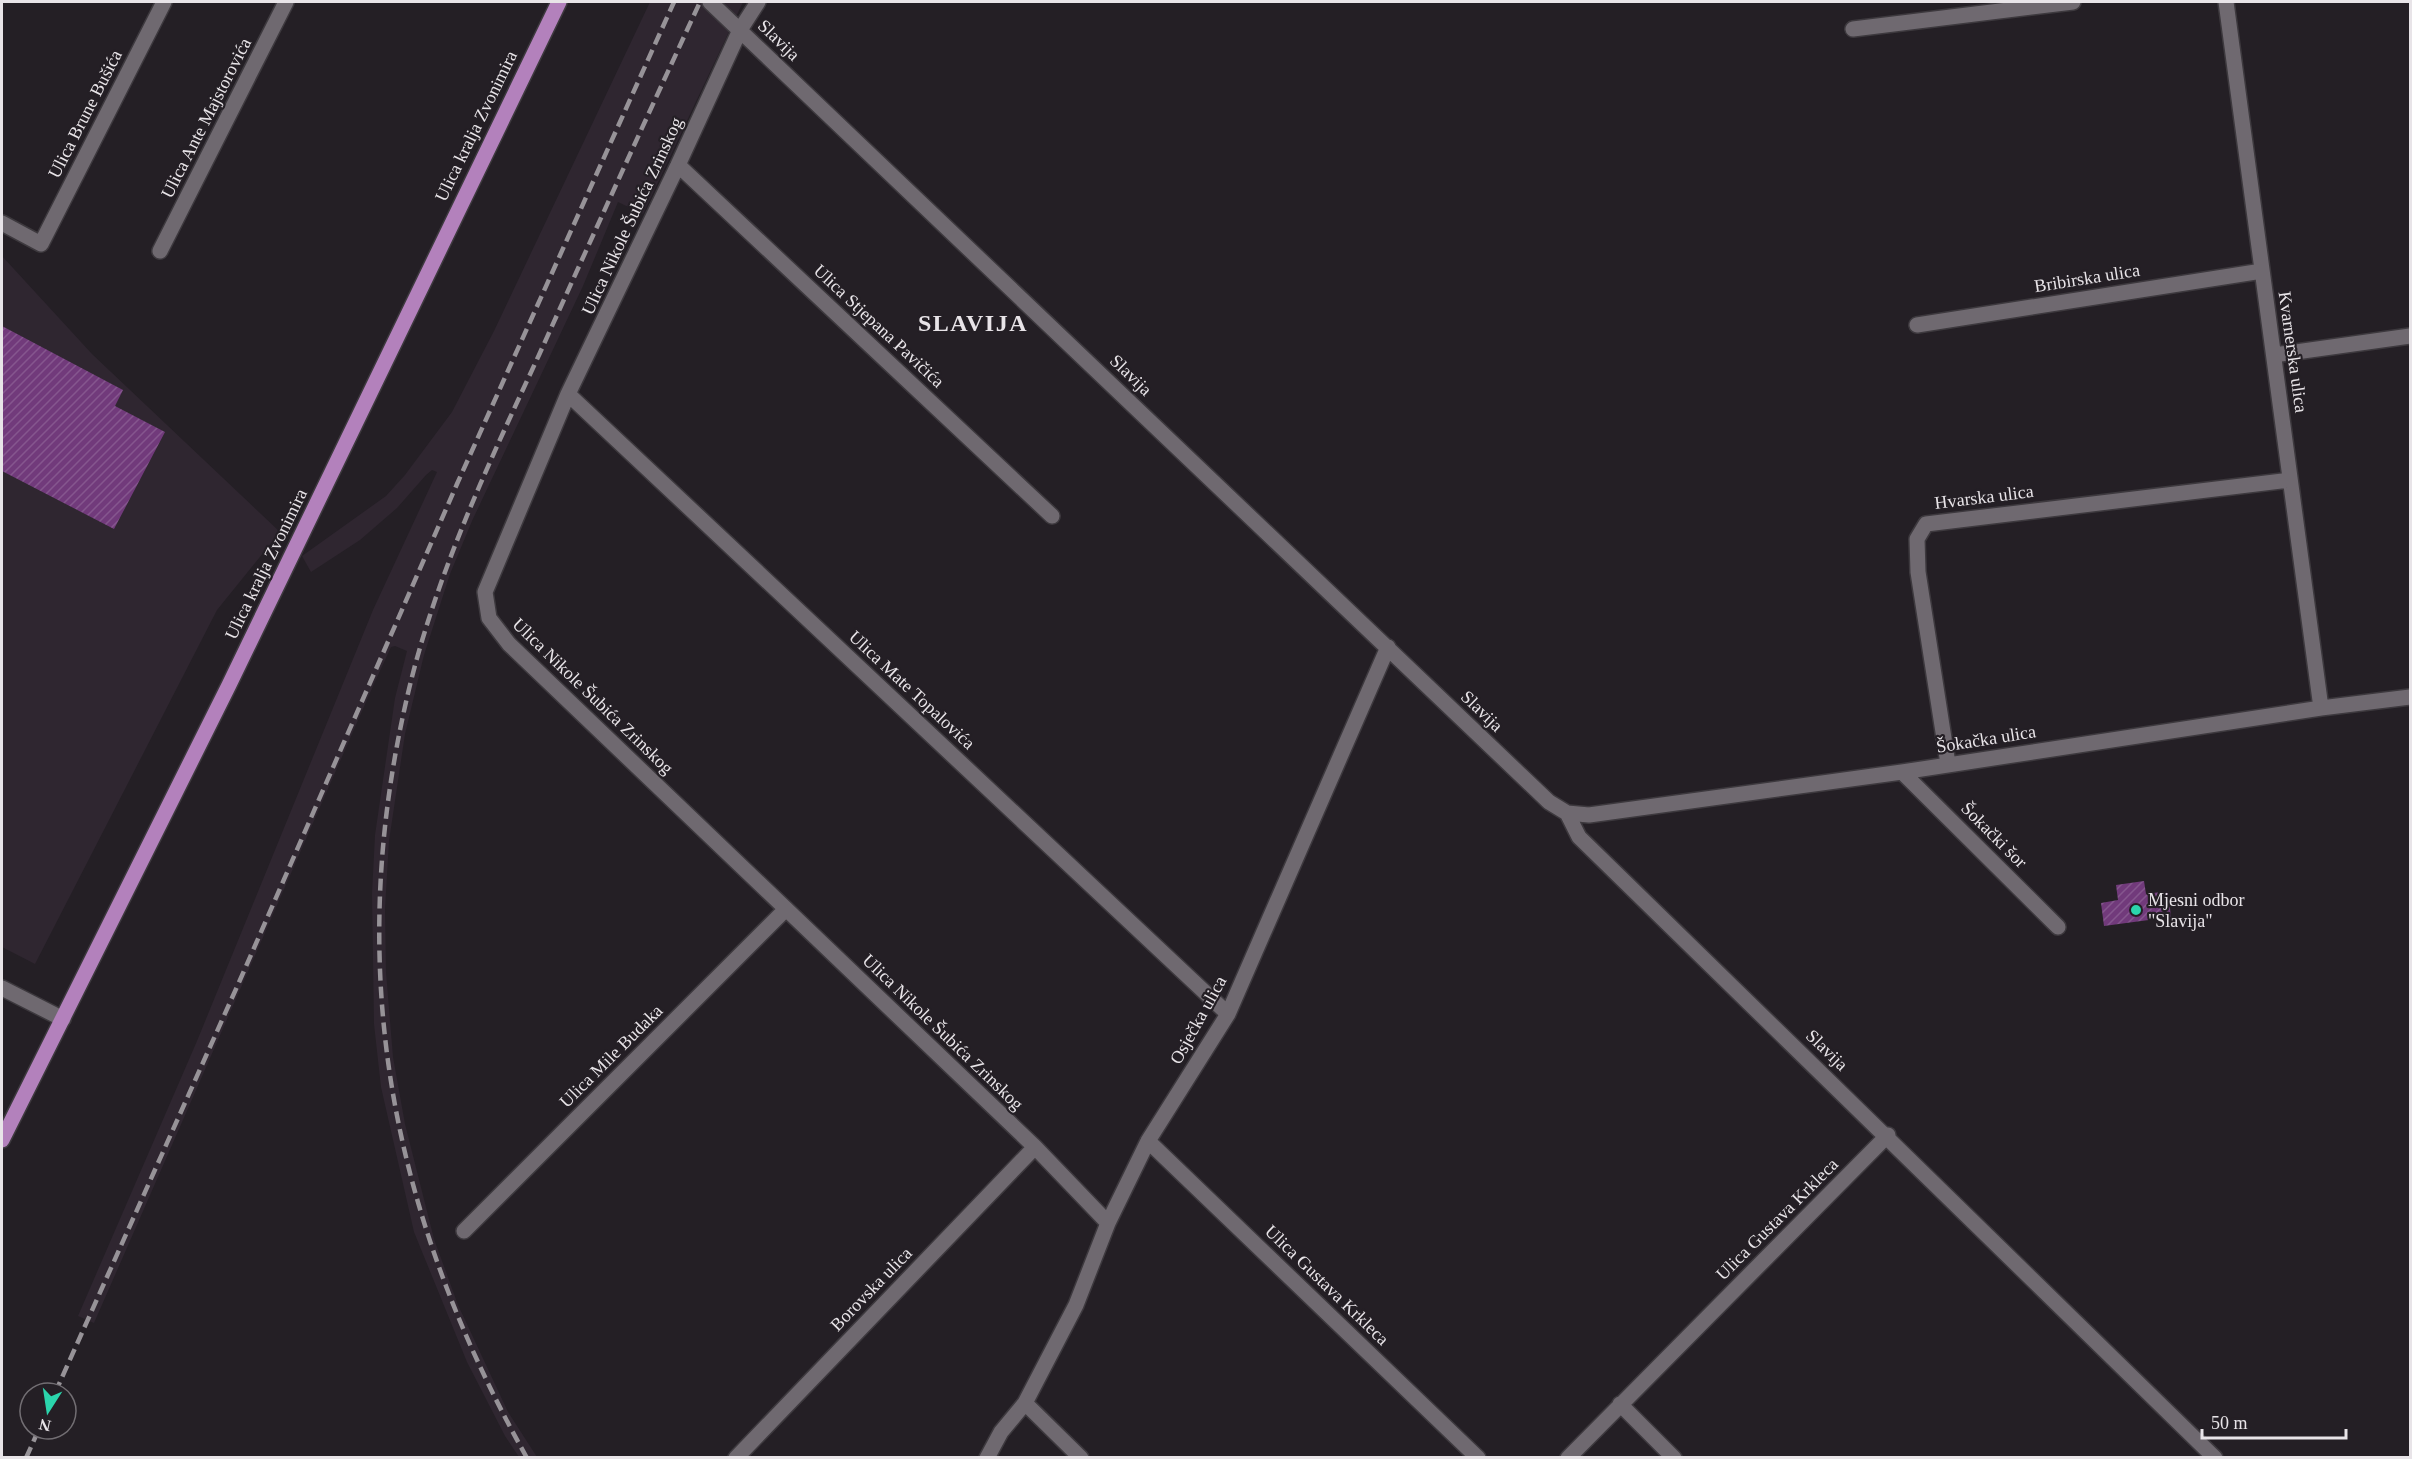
<svg xmlns="http://www.w3.org/2000/svg" width="2412" height="1459" font-family="Georgia,serif">
<style>
.built{fill:#2f2630}
.building{fill:url(#building-hatch)}
.lines{fill:none;stroke-linecap:round;stroke-linejoin:round}
.minor-casing{stroke:#3d393e;stroke-width:18}
.major-casing{stroke:#3d393e;stroke-width:18}
.minor{stroke:#6f6970;stroke-width:15}
.major{stroke:#b381bc;stroke-width:15}
.rail{stroke:#979398;stroke-width:4.5;stroke-dasharray:12 6;stroke-linecap:butt}
.poi-dot{fill:#2bd5ac;stroke:#241f25;stroke-width:2}
.labels{text-anchor:middle;stroke-width:4.5;stroke-linejoin:round;paint-order:stroke}
.street-label{font-size:18px;fill:#e8e4e8;stroke:#241f25}
.poi-label{font-size:18px;fill:#e8e4e8;stroke:#241f25;text-anchor:start}
.district-label{font-size:24px;font-weight:bold;letter-spacing:1.5px;fill:#e8e4e8;stroke:#241f25}
</style>
<defs>
<pattern id="building-hatch" width="6" height="6" patternUnits="userSpaceOnUse" patternTransform="scale(1.5)"><rect width="6" height="6" fill="#713a7b"/><path d="M-1 1l2-2M0 6l6-6M5 7l2-2" fill="none" stroke="#85568e"/></pattern>
</defs>
<rect width="100%" height="100%" fill="#241f25"/>
<path class="built" d="M650,2H743L643,214L618,202L583,286L472,521L450,574L424,655L405,734L389,841L385,909L386,972L393,1057L405,1124L434,1239L458,1305L508,1412L537,1457H519L505,1436L467,1362L414,1232L381,1087L374,1024L372,894L375,835L395,698L407,651L395,646L391,647L373,686L94,1323L78,1316L197,1041L373,610L437,472L432,470L426,475L397,508L360,540L311,572L302,556L386,496L405,475L452,412L494,331Z
M2,256L92,354L280,532L217,610L35,964L2,947Z"/>
<path class="building" d="M2,326L123,390L115,406L165,432L114,529L2,471Z
M2144,881L2146,894L2168,891L2171,917L2104,926L2101,903L2118,900L2116,885Z"/>
<g class="lines">
<g class="minor-casing">
<path id="minor" d="M710,2L1549,802L1567,813L1579,837L2215,1458
M758,2L740,30L678,165L568,394L485,592L489,618L509,644L1035,1147L1108,1223
M2226,2L2321,708
M1853,29L2073,2
M678,165L1052,516
M2,223L41,244L164,2
M160,251L286,2
M1917,325L2262,271
M2274,355L2410,336
M568,394L1228,1014
M1948,764L1918,572L1917,539L1926,524L2290,480
M1902,772L2058,927
M1567,813L1589,815L1902,772L2321,708L2410,697
M2,988L63,1019
M1148,1141L1478,1458
M464,1231L786,909
M1025,1403L1081,1458
M1620,1404L1674,1458
M736,1458L1035,1147
M987,1458L1001,1432L1025,1403L1076,1305L1108,1223L1148,1141L1228,1014L1388,647
M1568,1458L1888,1135"/>
</g>
<g class="major-casing">
<path id="major" d="M2,1140L229,685L559,2"/>
</g>
<use href="#minor" class="minor"/>
<use href="#major" class="major"/>
<path class="rail" d="M55,1393L240,980L457,484L674,2
M26,1458L39,1429
M527,1458C392,1217 344,974 406,702C433,581 487,467 539,355C592,237 646,119 700,2"/>
</g>
<circle class="poi-dot" cx="2136" cy="910" r="6"/>
<g class="labels">
<g class="street-label">
<text transform="translate(779 40) rotate(44)" y="6">Slavija</text>
<text transform="translate(85 114) rotate(-63)" y="6">Ulica Brune Bušića</text>
<text transform="translate(206 118) rotate(-63)" y="6">Ulica Ante Majstorovića</text>
<text transform="translate(476 126) rotate(-64)" y="6">Ulica kralja Zvonimira</text>
<text transform="translate(632 216) rotate(-65)" y="6">Ulica Nikole Šubića Zrinskog</text>
<text transform="translate(2087 278) rotate(-9)" y="6">Bribirska ulica</text>
<text transform="translate(879 326) rotate(43)" y="6">Ulica Stjepana Pavičića</text>
<text transform="translate(2293 352) rotate(82)" y="6">Kvarnerska ulica</text>
<text transform="translate(1131 375) rotate(44)" y="6">Slavija</text>
<text transform="translate(1984 497) rotate(-7)" y="6">Hvarska ulica</text>
<text transform="translate(266 564) rotate(-64)" y="6">Ulica kralja Zvonimira</text>
<text transform="translate(912 690) rotate(43)" y="6">Ulica Mate Topalovića</text>
<text transform="translate(593 696) rotate(44)" y="6">Ulica Nikole Šubića Zrinskog</text>
<text transform="translate(1482 711) rotate(44)" y="6">Slavija</text>
<text transform="translate(1986 739) rotate(-9)" y="6">Šokačka ulica</text>
<text transform="translate(1994 835) rotate(45)" y="6">Šokački šor</text>
<text transform="translate(1198 1020) rotate(-61)" y="6">Osječka ulica</text>
<text transform="translate(943 1032) rotate(44)" y="6">Ulica Nikole Šubića Zrinskog</text>
<text transform="translate(1827 1050) rotate(44)" y="6">Slavija</text>
<text transform="translate(611 1056) rotate(-45)" y="6">Ulica Mile Budaka</text>
<text transform="translate(1777 1219) rotate(-45)" y="6">Ulica Gustava Krkleca</text>
<text transform="translate(1327 1285) rotate(44)" y="6">Ulica Gustava Krkleca</text>
<text transform="translate(871 1289) rotate(-46)" y="6">Borovska ulica</text>
</g>
<g class="poi-label">
<text x="2148" y="906">Mjesni odbor<tspan x="2148" dy="21">"Slavija"</tspan></text>
</g>
<g class="district-label">
<text x="973" y="331">SLAVIJA</text>
</g>
</g>
<rect width="2412" height="1459" fill="none" stroke="#e8e4e8" stroke-width="6"/>
<g transform="translate(48 1411) rotate(192)"><circle r="28" fill="#241f25" stroke="#726e73" stroke-width="1.5"/>
<path d="M0-4.5L10 22L0 15L-10 22Z" fill="#2bd5ac"/>
<text y="-9" font-size="16" font-weight="bold" text-anchor="middle" fill="#e8e4e8">N</text>
</g>
<path d="M2202 1429v9h144v-9" fill="none" stroke="#e8e4e8" stroke-width="3"/>
<text x="2211" y="1429" font-size="18" fill="#e8e4e8" stroke="#241f25" stroke-width="4.5" paint-order="stroke">50 m</text>
</svg>
